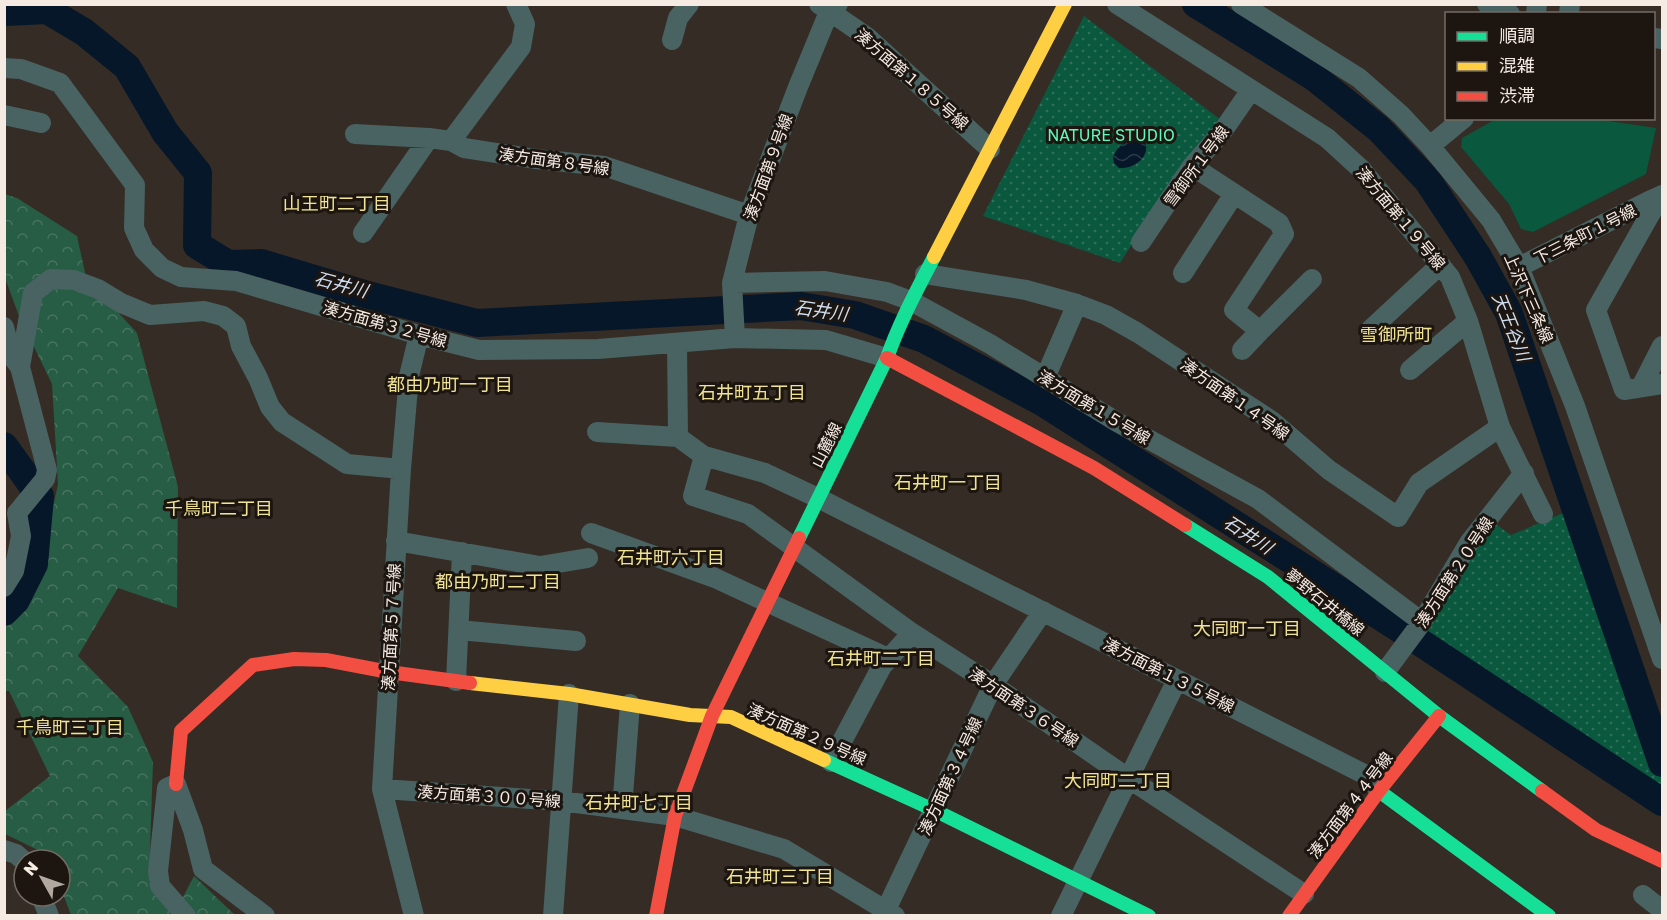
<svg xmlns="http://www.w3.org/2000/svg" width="1667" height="920" font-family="'Golos Text','Noto Sans JP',sans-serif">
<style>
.grass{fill:#0a583e}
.forest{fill:url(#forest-crowns)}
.park{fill:url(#park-dots)}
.water{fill:url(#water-waves)}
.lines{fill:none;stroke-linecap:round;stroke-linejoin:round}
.river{stroke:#06172a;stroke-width:28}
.street{stroke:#496262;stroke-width:20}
.fast{stroke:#16e098;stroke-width:14}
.slow{stroke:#ffcf43;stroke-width:14}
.jam{stroke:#f24e42;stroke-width:14}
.labels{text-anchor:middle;stroke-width:6;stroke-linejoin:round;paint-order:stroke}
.street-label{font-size:16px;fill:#f5ebe3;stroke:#1c1510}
.park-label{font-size:16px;fill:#5efabc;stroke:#1c1510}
.neighbourhood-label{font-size:18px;fill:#f1e394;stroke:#1c1510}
.water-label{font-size:18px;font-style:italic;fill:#cddef1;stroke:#1c1510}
</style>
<defs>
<pattern id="forest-crowns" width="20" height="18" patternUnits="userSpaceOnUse" patternTransform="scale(1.5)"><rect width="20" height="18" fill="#275c45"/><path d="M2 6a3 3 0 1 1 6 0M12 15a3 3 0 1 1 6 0" fill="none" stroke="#477460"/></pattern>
<pattern id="park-dots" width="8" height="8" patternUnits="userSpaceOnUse" patternTransform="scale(1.5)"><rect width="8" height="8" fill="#0a583e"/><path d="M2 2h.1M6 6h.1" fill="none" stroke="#2e705a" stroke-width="1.8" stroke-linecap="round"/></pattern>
<pattern id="water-waves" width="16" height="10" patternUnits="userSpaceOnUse" patternTransform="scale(1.5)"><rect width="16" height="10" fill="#06172a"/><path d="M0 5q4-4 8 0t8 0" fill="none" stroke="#2b3949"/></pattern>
</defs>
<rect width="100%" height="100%" fill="#342c25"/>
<path class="grass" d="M1512,119L1589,118L1656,128L1646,174L1533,232L1521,229L1509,204L1461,147L1462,138L1496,119Z"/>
<path class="forest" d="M5,194L17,198L77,236L86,277L137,333L178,487L177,608L118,588L78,656L128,707L153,762L149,882L172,915H71L60,886V860H50L48,855L5,834V811L50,776L9,691H5L4,613L41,564L58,484L52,384L19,316L5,278Z
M194,876L235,915L173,916Z"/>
<path class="park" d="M1084,16L1221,120L1181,168L1120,263L983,216Z
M1568,511L1662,775V789L1422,637L1474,546L1494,523L1511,535Z"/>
<path class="water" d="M1137,137L1145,141C1151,157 1134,169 1119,168L1114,163L1113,156C1119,145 1125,140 1137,137Z"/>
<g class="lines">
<path class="river" d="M1196,4L1314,77L1379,129L1428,181L1478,257L1509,313L1662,763
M4,12L47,10L84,32L127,67L165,132L198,173L197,245L228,264L261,263L364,294L477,323L801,306L855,315L924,339L1042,402L1400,629L1662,802
M4,446L40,496L34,564L16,600L4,612"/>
<path class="street" d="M819,4L867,37L990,149
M1117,4L1327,138L1362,170L1450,277L1468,321L1500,427L1543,514
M1241,4L1359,78L1401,115L1430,146L1491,220L1519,267L1575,406L1662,659
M1487,4L1510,14
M1536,14L1537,4
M1569,14L1570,4
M1654,38L1662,39
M672,40L678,18L689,4
M4,68L21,69L60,83L135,185L134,228L144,250L162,268L181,277L236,281L419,335L479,350L598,349L735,338L826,340L887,358
M4,115L41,123
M355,134L429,138L451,141L464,148L536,159L604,166L749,215
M451,141L521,47L525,24L516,4
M1430,146L1464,118
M1192,166L1279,223L1284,234L1234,310L1260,331L1312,279
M1651,200L1653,209L1596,310L1624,390L1662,384
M363,233L429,138
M1141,242L1192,166L1222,132L1251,90
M1519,267L1651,200L1662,195
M1183,273L1234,194
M925,274L1026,290L1077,304L1106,315L1138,333L1272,421L1329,470L1398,517L1419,483L1500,427
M732,283L825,281L887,292L911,301L990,344L1117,422L1258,499L1422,622
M4,327L11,355L20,367L47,470L45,479L17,513
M1370,330L1440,265
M735,338L732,283L749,215L798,87L826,19L838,4
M677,343L678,437
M1242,350L1260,331
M20,367L33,293L51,279L74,280L98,289L121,303L150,315L204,311L223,316L236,326L241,346L258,378L270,407L282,422L347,464L401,469
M1410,370L1468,321
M1045,378L1077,304
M1641,387L1662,346
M597,432L678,437L704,456L693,496L748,514L912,633L993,685L1128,778L1304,894
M704,456L765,473L818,498L1370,777L1379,791
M591,533L715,578L888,658
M396,541L540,566L588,558
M4,587L14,571L21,536L17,513
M459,630L576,641
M1385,672L1422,622L1469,543L1524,473
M456,681L462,552
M831,762L882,666L912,633
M382,789L561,801L675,816L784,849L895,916
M622,809L630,704
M4,850L16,854L24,861
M1643,895L1662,910
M41,896L49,916
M186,916L160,886L158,871L167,788L176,784L193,830L203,869L265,916
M414,916L382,789L401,469L409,376L419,335
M553,916L569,694
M883,916L993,685L1043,611
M1061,916L1177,680"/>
<path class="fast" d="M1185,525L1268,577L1439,716L1542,791
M799,538L887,358C899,323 917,290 934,257
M824,760L934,810L1149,916
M1379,791L1549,916"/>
<path class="slow" d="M934,257L1065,4
M470,683L569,694L690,715L731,717L824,760"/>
<path class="jam" d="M887,358L1094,468L1185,525
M176,784L181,731L253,665L294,659L326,660L389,672L470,683
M1542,791L1596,830L1662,861
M656,916L675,816L712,716L799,538
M1289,916L1379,791L1439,716"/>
</g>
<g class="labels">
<g class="street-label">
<text transform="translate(912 79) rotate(41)" y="6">湊方面第１８５号線</text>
<text transform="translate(554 161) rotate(8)" y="6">湊方面第８号線</text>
<text transform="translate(1196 166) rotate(-53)" y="6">雪御所１号線</text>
<text transform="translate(768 167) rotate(-70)" y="6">湊方面第９号線</text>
<text transform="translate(1401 218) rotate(50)" y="6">湊方面第１９号線</text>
<text transform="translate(1585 234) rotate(-27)" y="6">下三条町１号線</text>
<text transform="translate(1529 298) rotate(66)" y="6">上沢下三条線</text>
<text transform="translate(385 324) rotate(16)" y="6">湊方面第３２号線</text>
<text transform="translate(1235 399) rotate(35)" y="6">湊方面第１４号線</text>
<text transform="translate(1094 407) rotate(31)" y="6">湊方面第１５号線</text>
<text transform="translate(826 445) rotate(-63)" y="6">山麓線</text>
<text transform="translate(1454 572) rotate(-57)" y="6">湊方面第２０号線</text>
<text transform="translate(1325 602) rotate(39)" y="6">夢野石井橋線</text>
<text transform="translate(391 627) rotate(-87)" y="6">湊方面第５７号線</text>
<text transform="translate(1169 675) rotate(27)" y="6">湊方面第１３５号線</text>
<text transform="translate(1024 707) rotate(34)" y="6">湊方面第３６号線</text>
<text transform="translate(807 734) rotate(24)" y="6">湊方面第２９号線</text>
<text transform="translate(950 776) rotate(-65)" y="6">湊方面第３４号線</text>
<text transform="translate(489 796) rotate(4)" y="6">湊方面第３００号線</text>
<text transform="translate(1350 805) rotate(-53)" y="6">湊方面第４４号線</text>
</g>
<g class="park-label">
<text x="1111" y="141">NATURE STUDIO</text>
</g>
<g class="neighbourhood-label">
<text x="337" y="210">山王町二丁目</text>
<text x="1396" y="341">雪御所町</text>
<text x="450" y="391">都由乃町一丁目</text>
<text x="752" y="399">石井町五丁目</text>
<text x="948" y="489">石井町一丁目</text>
<text x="219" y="515">千鳥町二丁目</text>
<text x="671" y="564">石井町六丁目</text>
<text x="498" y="588">都由乃町二丁目</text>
<text x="1247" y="635">大同町一丁目</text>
<text x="881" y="665">石井町二丁目</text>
<text x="70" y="734">千鳥町三丁目</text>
<text x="1118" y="787">大同町二丁目</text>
<text x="639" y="809">石井町七丁目</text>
<text x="780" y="883">石井町三丁目</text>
</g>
<g class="water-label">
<text transform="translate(341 285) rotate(15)" y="6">石井川</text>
<text transform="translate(821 311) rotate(8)" y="6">石井川</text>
<text transform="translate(1511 327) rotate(68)" y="6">天王谷川</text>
<text transform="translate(1248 535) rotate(33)" y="6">石井川</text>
</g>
</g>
<rect width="1667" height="920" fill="none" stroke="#f5ebe3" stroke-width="12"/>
<rect x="1445" y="12" width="210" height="108" fill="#1c1510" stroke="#736b64" stroke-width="1.5"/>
<rect x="1457" y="32" width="30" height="9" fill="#16e098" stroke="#736b64" stroke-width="1.5"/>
<text x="1499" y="42" font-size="18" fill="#f5ebe3">順調</text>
<rect x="1457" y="62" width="30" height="9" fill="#ffcf43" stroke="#736b64" stroke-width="1.5"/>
<text x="1499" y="72" font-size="18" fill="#f5ebe3">混雑</text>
<rect x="1457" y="92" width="30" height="9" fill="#f24e42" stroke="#736b64" stroke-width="1.5"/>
<text x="1499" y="102" font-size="18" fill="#f5ebe3">渋滞</text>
<g transform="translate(42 878) rotate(310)"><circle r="28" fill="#1c1510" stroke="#736b64" stroke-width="1.5"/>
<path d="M0-4.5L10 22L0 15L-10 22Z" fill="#b1a8a0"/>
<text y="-9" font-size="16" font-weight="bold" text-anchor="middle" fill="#f5ebe3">N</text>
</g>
</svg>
